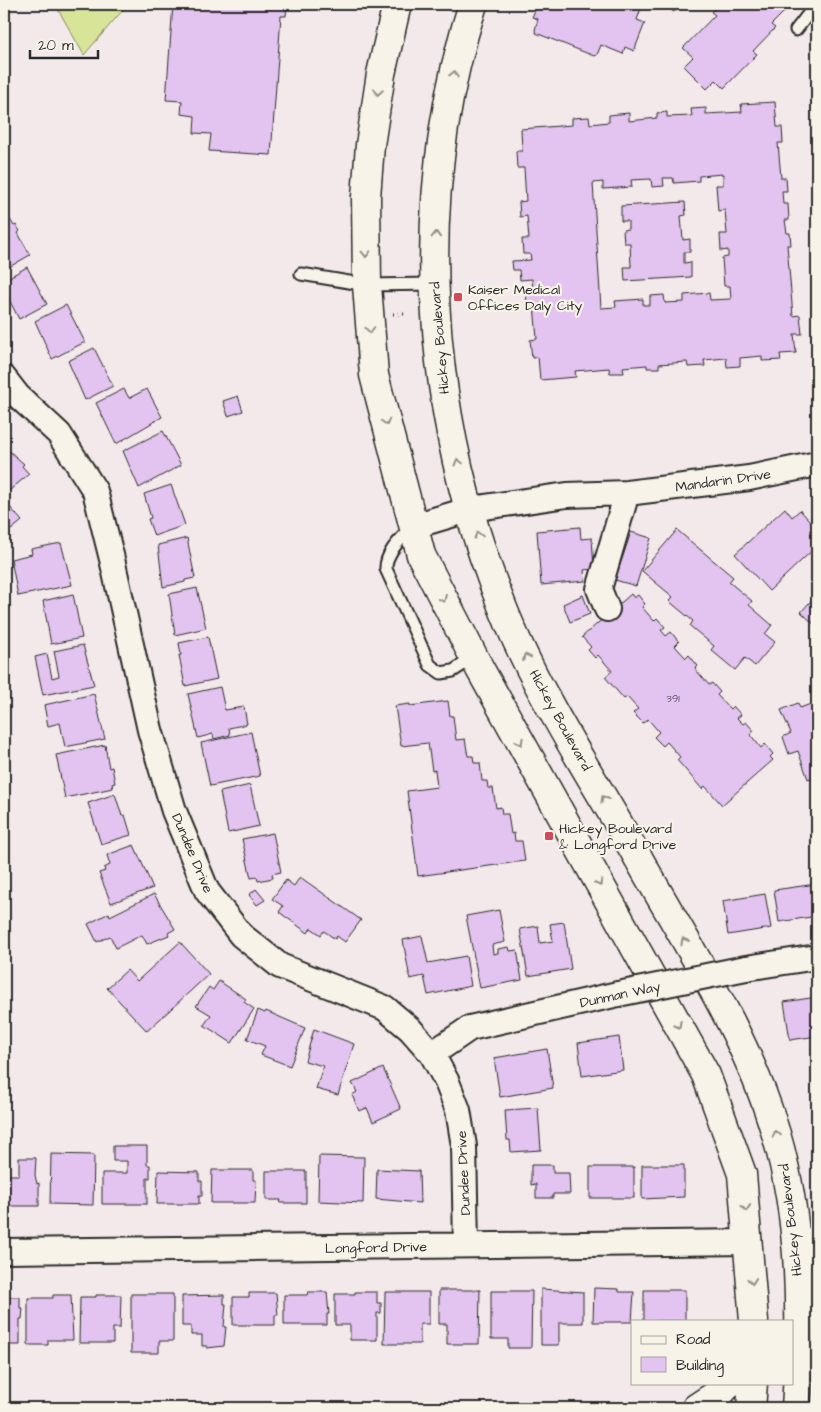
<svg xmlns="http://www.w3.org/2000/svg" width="821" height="1412" font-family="'Architects Daughter',sans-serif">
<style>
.green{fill:#d8e497;stroke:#828861}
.building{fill:#e3c3f0;stroke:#2b2b2b;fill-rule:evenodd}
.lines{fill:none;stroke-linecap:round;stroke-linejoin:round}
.service-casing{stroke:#2b2b2b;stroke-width:15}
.minor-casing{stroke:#2b2b2b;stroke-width:28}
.secondary-casing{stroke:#2b2b2b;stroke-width:31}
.path{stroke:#2b2b2b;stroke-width:3;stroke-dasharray:1 4;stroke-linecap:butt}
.service{stroke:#f7f3e8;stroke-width:11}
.minor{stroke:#f7f3e8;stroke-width:24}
.secondary{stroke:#f7f3e8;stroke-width:28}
.minor-bridge-casing{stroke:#2b2b2b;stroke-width:28;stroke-linecap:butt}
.minor-bridge{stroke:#f7f3e8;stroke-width:24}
.oneway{stroke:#918f8a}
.poi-dot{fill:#d1495b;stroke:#f7f3e8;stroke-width:2}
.labels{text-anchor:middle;stroke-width:4.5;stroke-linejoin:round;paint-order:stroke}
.number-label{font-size:11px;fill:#59515c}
.poi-label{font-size:14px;fill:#2b2b2b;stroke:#f7f3e8;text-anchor:start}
.street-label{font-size:14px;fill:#2b2b2b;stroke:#f7f3e8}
</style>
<rect width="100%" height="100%" fill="#f3e9ea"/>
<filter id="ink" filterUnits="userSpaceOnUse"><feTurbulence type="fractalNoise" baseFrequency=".02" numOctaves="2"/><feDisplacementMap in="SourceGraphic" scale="10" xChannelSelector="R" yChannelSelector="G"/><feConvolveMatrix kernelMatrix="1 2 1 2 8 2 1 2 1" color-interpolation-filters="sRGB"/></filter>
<g filter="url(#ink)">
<path class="green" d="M55,4H128L84,55Z"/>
<path class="building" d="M173,4H287L286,16H281L271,155L209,151L211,134L194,133L195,116L181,114L182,101L166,100Z
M538,4H609L615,6L616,4H631L641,8L637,20L645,23L634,51L625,47L623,54L601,45L597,55L594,56L536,33L535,30L538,19L532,17Z
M670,4H687V5L673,12Z
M719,4H792L771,25L775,28L753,51L757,54L724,88L716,80L707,89L684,66L693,57L683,48L715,15L711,12Z
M775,102L777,127H782L783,143H778L781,178H786L787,191H782L783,204H788L789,220H785L787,233H790L791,245H787L793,316L800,315L802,334H794L796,353L780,354L781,360L762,361V356L740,358V366L727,367L726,358L704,360L705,366L688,367L687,362L659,364V368H647V365L623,367L624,373H610L609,368L575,371L576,377L540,380L538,357L532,358L530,340L537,339L534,305L527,306L526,292L533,291L532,279L520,280L519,270H513L512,261L531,260L530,254H523L522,239H529L527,216L520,217L519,202L526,201L524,168H517L516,151H522L521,129L572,125V118L589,117L590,124L609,122V115L629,113V121L657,118V113L667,112V117L692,116L691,109L706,108V114L742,112L741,104ZM723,174V185H716L718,211L725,210L727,234H720L721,251L728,250V257L722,258L724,286H730L731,299L710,300L709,293L684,295V302L665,303L664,295L650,296V305H643V299L615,301L616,307L601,308L593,183L603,182V189L632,187L631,180L651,179L652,187L664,186L663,178H673L674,183L699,181V176Z
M817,146V170L813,169Z
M685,202L686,215L681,216L683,240L690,239V252H684V263L691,262V277L625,281L624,267H631L630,243H624L623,230L628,229V221H621V206Z
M9,218L14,226L16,225L20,231L18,233L30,255L4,270V221Z
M27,267L47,304L19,319L4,290V280Z
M66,305L85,342L52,359L35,321Z
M94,348L113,386L85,400L68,361Z
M124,389L129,398L147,389L162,417L116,444L96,403Z
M238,396L243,411L228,416L223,401Z
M163,431L181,465L139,488L123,451Z
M7,449L24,464L22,466L29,474L4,495V452Z
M171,485L185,525L154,536L148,519L151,518L144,494Z
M9,506L22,521L11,530L4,522V511Z
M785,508L792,517L800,510L817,529V546L769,591L735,554Z
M580,527L581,539L592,538L594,569L584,570L585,581L541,585L537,531Z
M677,530L733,577L729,582L752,601L749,605L772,625L765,634L775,642L755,666L745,658L735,670L711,650L714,646L690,626L693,621L669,601L673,597L642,571Z
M631,532L651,538L636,586L615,580Z
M187,538L195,578L185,580V582L163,587L158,545Z
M61,543L72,585L18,596L11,559L32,554L31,549Z
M197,588L206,628L175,635L169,594Z
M73,594L82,638L51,644L43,601Z
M631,594L634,598L638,595L645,604L642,607L654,621L657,618L665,627L661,630L666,636L671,632L679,642L675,646L686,658L689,655L698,666L695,669L709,685L712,683L720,692L717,695L730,709L733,706L741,715L737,718L743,724L746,722L754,731L750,734L761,748L765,744L773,754L770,757L773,760L722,805L705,786L702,789L677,760L680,757L667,742L663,746L654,737L659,732L648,719L643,723L633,713L638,709L627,697L624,699L605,677L612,671L598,655L595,658L588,650L591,647L582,637Z
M817,594V627L801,612Z
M583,595L590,614L570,622L563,604Z
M208,637L217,679L185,686L179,655H181L179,643Z
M83,645L94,685L43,695L35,657L47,654L52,678L59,676L54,651Z
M220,687L225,710L244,707L247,724L229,728L230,735L214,739L213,734L198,738L188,694Z
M94,694L105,739L65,747L60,723L48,726L44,705Z
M817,695V776L808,779L798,751L789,754L783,737L791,733L781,710L798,703L800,708L816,702L814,696Z
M448,701L450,716H453L456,740L465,739L468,756H473L474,763H480L482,781H487L488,788H493L496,808L501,807L502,814H508L511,834L514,833L515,841H522L525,861L418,876L407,791L437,787L435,770L432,771L428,743L401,746L395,706L410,704V706Z
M251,732L260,776L210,786L201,743Z
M105,745L109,768L112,767L115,783L112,784L113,788L65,798L56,755Z
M250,785L259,826L228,833L220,792Z
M115,794L122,816L125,815L131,835L101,844L88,803Z
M273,833L281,872L272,874L273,878L258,881L257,877L251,878L242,839Z
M134,845L153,888L111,903L99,873L105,871L104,868L110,865L107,855Z
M300,877L361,920L345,942L337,936L335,939L324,931L321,935L311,928L308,933L279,912L283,906L272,899L286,880L294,886Z
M816,884L817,916L779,922L774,890Z
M256,889L265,900L257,905L249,895Z
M154,894L175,929L168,933L169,935L147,944L142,935L116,948L110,936L97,942L88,924L109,913L110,916Z
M765,894L771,928L728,935L723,901Z
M499,910L505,942L492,945L493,954L498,953V949L509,947L510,951L517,950L522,980L480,988L466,916Z
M564,922L571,969L528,976L520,929L538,926L540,943L553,941L550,924Z
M422,936L428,963L466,956L471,986L428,995L424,976L410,979L403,940Z
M180,942L209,974L147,1031L107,988L127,970L137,981Z
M219,981L246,999L244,1002L254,1009L232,1043L204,1025L211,1015L196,1006L209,987L213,990Z
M817,997V1036L790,1040L784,1002Z
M258,1010L265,1013L266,1011L305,1028L290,1066L261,1055L265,1046L247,1039Z
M314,1029L354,1044L338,1095L316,1089L323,1066L305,1061Z
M619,1037L623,1070L582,1076L578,1043Z
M547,1049L553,1088L500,1097L494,1058Z
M383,1068L401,1109L373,1122L367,1108L359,1111L352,1095L357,1092L352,1083Z
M538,1108L541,1150L511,1152L510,1140H507L505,1110Z
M113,1146H147V1165H150V1178H147V1204H102V1173H127V1161H113Z
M51,1154L94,1155L93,1205L50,1204Z
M319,1156L364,1157L363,1203L318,1201Z
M19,1158H36L35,1175L37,1184L39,1183V1206H4V1175H19Z
M531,1165H553V1173H569L570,1194H553V1198H536V1184L531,1185Z
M642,1165H684V1197L642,1199Z
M590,1167H634V1198H590Z
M377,1169L419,1171L420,1203L376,1199Z
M212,1170H253V1180H256L255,1203H211Z
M158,1171L199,1172V1181H202V1196H199V1204H157Z
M266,1171H306V1203H280L281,1200H266Z
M594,1288L619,1289V1292H634L632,1322H593Z
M541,1289L583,1292V1323H559V1345H541Z
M439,1290H480L479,1344H447V1324H439Z
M644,1290H685V1321H644Z
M491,1291H532L531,1348H508V1339H491Z
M308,1292H327L329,1314H327V1325H284V1295H307Z
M355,1292H377V1303H381V1313H377V1340H350V1325H335V1294H355Z
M385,1292H429V1324H420V1344H384Z
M249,1293H276L278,1315H275V1325H233V1297H249Z
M131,1294H173V1341H159V1353H131Z
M53,1295H71L73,1340H48V1345H28V1298H53Z
M96,1295H121L120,1328H113V1343H79L80,1297H96Z
M224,1295V1304H226L224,1327H226L224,1346L207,1348V1346H202V1335H191V1326H182V1296Z
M4,1297H20V1308H23L22,1319H20V1345H4Z"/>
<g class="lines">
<g class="service-casing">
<path id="service" d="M796,30L816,4
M301,274L367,285L434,284
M412,527C402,538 385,553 386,569L430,665L441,673L453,671L473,658"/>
</g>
<g class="minor-casing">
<path id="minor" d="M4,378L18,396L59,434L95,491L112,559L150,730L174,811L207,891L241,935L280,966L385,1008L410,1029L432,1054L447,1082L458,1110L464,1146L466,1245
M414,526L471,509L567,495L627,493L749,478L817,464
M607,609L599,589L627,493
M746,968L817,957
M432,1054L470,1028L618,994
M795,1241L817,1240
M4,1251L749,1242"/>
</g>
<g class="secondary-casing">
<path id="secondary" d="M397,4L381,74L370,145L366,197L367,285L374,375L421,555L480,669L706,1075L742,1174L754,1321
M473,4C410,202 426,419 504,611C537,693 592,777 636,854C686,944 747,1034 776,1134C802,1222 802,1318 796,1408
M696,1408L722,1391L729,1383
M751,1408L753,1383"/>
</g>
<path class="path" d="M393,314H408"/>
<use href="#service" class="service"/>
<use href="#minor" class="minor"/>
<use href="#secondary" class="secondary"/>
<g class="minor-bridge-casing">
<path id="minor-bridge" d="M618,994L746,968"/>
</g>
<use href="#minor-bridge" class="minor-bridge"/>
</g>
<defs><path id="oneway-chevron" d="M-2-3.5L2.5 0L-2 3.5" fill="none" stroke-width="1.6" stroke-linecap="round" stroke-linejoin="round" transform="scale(1.25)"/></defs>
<g class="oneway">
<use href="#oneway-chevron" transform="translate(454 74) rotate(-77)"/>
<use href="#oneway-chevron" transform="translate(378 92) rotate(99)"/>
<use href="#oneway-chevron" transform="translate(436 235) rotate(-88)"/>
<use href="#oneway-chevron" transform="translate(366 254) rotate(89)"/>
<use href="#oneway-chevron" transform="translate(370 330) rotate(86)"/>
<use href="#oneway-chevron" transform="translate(386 422) rotate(75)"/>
<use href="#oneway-chevron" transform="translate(458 462) rotate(-105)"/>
<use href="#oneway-chevron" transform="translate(478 535) rotate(-105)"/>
<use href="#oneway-chevron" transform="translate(443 599) rotate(64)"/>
<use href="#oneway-chevron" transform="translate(526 657) rotate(-116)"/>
<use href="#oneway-chevron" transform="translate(520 742) rotate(61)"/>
<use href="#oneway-chevron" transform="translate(604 799) rotate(-120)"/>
<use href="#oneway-chevron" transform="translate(599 883) rotate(61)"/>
<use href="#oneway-chevron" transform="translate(684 941) rotate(-119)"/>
<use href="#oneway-chevron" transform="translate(678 1025) rotate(61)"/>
<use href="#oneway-chevron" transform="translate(776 1134) rotate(-106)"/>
<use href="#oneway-chevron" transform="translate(746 1208) rotate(85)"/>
<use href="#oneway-chevron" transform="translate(752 1281) rotate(85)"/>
</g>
</g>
<g class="poi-dot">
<rect x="453" y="292" width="10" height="10" rx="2.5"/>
<rect x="544" y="831" width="10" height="10" rx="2.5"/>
</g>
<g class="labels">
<g class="number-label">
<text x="673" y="702">391</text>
</g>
<g class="poi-label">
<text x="468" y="294">Kaiser Medical<tspan x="468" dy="16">Offices Daly City</tspan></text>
<text x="559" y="833">Hickey Boulevard<tspan x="559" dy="16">&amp; Longford Drive</tspan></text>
</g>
<g class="street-label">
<text transform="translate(439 338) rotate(-95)" y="5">Hickey Boulevard</text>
<text transform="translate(723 480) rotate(-8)" y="5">Mandarin Drive</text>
<text transform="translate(561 720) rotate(61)" y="5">Hickey Boulevard</text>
<text transform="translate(193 853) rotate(67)" y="5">Dundee Drive</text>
<text transform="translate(620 994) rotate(-12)" y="5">Dunman Way</text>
<text transform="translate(463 1173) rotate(-93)" y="5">Dundee Drive</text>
<text transform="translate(790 1220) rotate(-97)" y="5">Hickey Boulevard</text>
<text transform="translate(376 1247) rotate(-1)" y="5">Longford Drive</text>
</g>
</g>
<rect width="821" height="1412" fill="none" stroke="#f7f3e8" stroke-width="20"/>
<rect x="10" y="10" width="801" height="1392" fill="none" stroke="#2b2b2b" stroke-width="2" filter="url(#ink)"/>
<rect x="631" y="1320" width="162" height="65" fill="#f7f3e8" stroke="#a5a39c"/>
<rect x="641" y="1336" width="25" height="8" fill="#f7f3e8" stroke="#a5a39c"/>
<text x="676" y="1344" font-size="15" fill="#2b2b2b">Road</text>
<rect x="641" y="1357" width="25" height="15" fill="#e3c3f0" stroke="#a5a39c"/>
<text x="676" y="1370" font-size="15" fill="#2b2b2b">Building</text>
<path d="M30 50v8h68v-8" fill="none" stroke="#2b2b2b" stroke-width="2.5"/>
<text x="38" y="50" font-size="15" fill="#2b2b2b" stroke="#f7f3e8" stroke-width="4" paint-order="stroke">20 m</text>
</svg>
